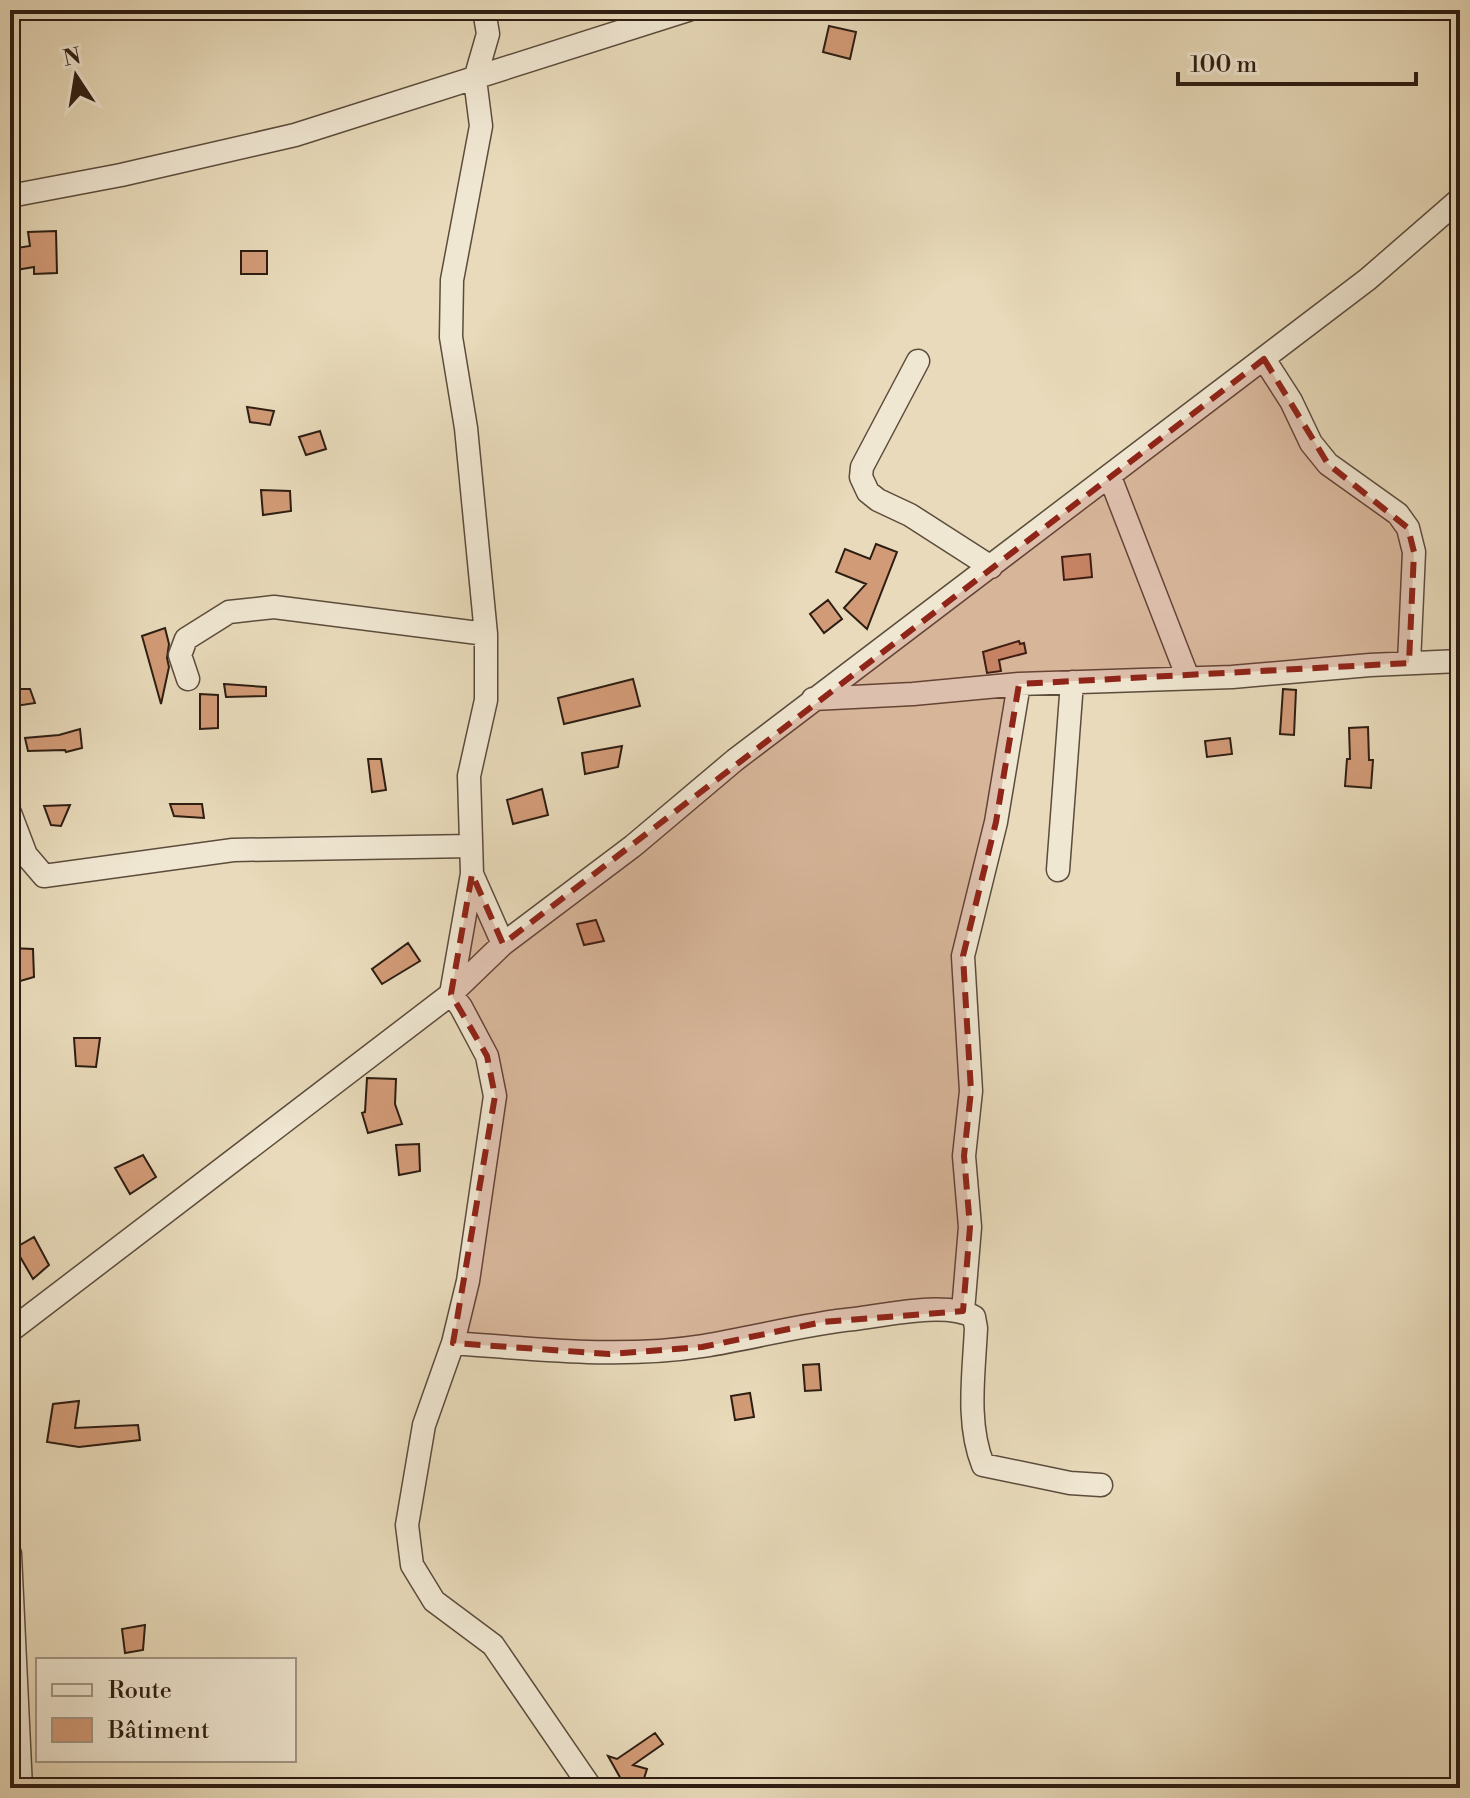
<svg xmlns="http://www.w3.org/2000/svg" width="1470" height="1798" font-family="'Libre Bodoni',serif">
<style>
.building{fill:#d29b77;stroke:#2d1d12;stroke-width:2}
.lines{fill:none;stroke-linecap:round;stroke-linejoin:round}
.minor-casing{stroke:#5c4c3c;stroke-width:25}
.minor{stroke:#f0e7d2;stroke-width:22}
.marked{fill:#8f2418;fill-opacity:0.2;stroke:#8f2418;stroke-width:6;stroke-dasharray:16 10;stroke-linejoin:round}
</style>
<rect width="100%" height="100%" fill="#e8daba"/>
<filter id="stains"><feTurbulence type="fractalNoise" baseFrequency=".0025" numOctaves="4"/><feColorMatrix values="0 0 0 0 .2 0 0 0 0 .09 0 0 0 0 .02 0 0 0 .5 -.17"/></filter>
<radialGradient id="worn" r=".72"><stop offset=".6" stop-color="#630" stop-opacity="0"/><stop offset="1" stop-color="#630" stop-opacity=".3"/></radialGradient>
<path class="building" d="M829,26L856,32L850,59L823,52Z
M56,231L57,273L34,274V267L10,271V249L30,246L28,232Z
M241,251H267V274H241Z
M247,407L274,411L270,425L250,422Z
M320,431L326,449L306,455L299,437Z
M261,490L290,491L291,511L263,515Z
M876,544L897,552L867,629L844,608L866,584L836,572L845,549L870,559Z
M1090,554L1092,577L1064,580L1062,557Z
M828,600L842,619L824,633L810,614Z
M165,628L169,644L167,658L169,667L161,704L142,636Z
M1019,641L1020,644L1024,643L1026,653L999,660L1001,671L987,673L983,652Z
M633,679L640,706L564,724L558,698Z
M224,684L266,687V696L226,697Z
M10,689H30L35,703L16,706Z
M1283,689L1296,690L1294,735L1280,734Z
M200,694L218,695V728L200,729Z
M1368,727L1369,760H1373L1371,788L1345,786L1347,759H1350L1349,728Z
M80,729L82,748L66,752L65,750L28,751L25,738L59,735Z
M1230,738L1232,754L1207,757L1205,741Z
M622,746L618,767L585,774L582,753Z
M368,759H381L386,790L372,792Z
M542,789L548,815L513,824L507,800Z
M170,804H202L204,818L174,816Z
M70,805L61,826L51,825L44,806Z
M596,920L604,941L584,945L577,924Z
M408,943L420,961L382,984L372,969Z
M10,948L33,949L34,977L10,984Z
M74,1038H100L96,1067L76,1066Z
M367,1078L396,1079L395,1104L402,1124L368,1133L362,1113L365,1112Z
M419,1144L420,1171L399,1175L396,1145Z
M143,1155L156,1177L130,1194L115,1168Z
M34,1237L49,1265L33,1279L15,1248Z
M819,1364L821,1390L805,1391L803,1365Z
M750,1393L754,1417L735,1420L731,1396Z
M79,1401L75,1428L138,1425L140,1440L79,1447L47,1442L53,1404Z
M145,1625L143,1650L125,1653L122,1629Z
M655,1733L663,1744L633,1765L647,1769L641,1788H626L608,1756L617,1759Z"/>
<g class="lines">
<g class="minor-casing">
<path id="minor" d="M484,10L488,34L475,79L481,126L452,280L451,337L466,428L486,634V700L469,776L472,874L503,944
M10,196L121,175L295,135L688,10
M1264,359L1291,401L1311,443L1328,464L1398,514L1408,528L1414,552L1409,663
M918,361L862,467L861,477L868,492L878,500L910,515L991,567
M1110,477L1188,678
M188,679L180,655L186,639L229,612L274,607L486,634
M813,699L913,694L1019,684L1232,677L1370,665L1460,661
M10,813L26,855L44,876L233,850L471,846
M1058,870L1072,682
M472,874L451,994L461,1007L487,1056L495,1096L468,1281L453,1343L424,1425L407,1525L412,1565L434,1601L493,1645L591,1788
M963,1311L970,1227L964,1156L971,1091L963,956L996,822L1019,684
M10,1331L451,994L503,944L633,846L735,760L1368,279L1460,199
M453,1343C536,1349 620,1359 703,1346C754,1338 803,1324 854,1319C886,1315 947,1301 974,1317L976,1328C974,1373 966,1423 983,1465L1070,1483L1101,1485
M10,1554L21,1788"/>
</g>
<use href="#minor" class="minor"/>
</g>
<path class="marked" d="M1264,359L1328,464L1408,528L1414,552L1409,663L1019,684L996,822L963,956L971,1091L964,1156L970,1227L963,1311L823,1322L702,1347L609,1354L453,1343L495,1096L487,1056L451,994L472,874L503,944Z"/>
<rect width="1470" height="1798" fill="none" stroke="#e8daba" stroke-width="40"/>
<rect x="12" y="12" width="1446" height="1774" fill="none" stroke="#2d1d12" stroke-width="4"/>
<rect x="20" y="20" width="1430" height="1758" fill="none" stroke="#2d1d12" stroke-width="2"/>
<rect x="36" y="1658" width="260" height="104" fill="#f0e7d2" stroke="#a29685" stroke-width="2"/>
<rect x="52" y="1684" width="40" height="12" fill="#f0e7d2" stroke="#a29685" stroke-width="2"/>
<text x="108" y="1698" font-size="24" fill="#2d1d12">Route</text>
<rect x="52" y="1718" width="40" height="24" fill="#d29b77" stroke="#a29685" stroke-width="2"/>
<text x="108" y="1738" font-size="24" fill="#2d1d12">Bâtiment</text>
<g transform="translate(76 76) rotate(348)" stroke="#f0e7d2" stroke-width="6" paint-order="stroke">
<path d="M0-6L14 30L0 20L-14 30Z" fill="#2d1d12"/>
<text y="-12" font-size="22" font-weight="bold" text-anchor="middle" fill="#2d1d12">N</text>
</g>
<path d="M1178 72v12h238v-12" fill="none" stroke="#2d1d12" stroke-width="4"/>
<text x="1190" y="72" font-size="24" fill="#2d1d12" stroke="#f0e7d2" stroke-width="6" paint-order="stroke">100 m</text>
<rect width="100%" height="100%" filter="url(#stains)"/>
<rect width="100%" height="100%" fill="url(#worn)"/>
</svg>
